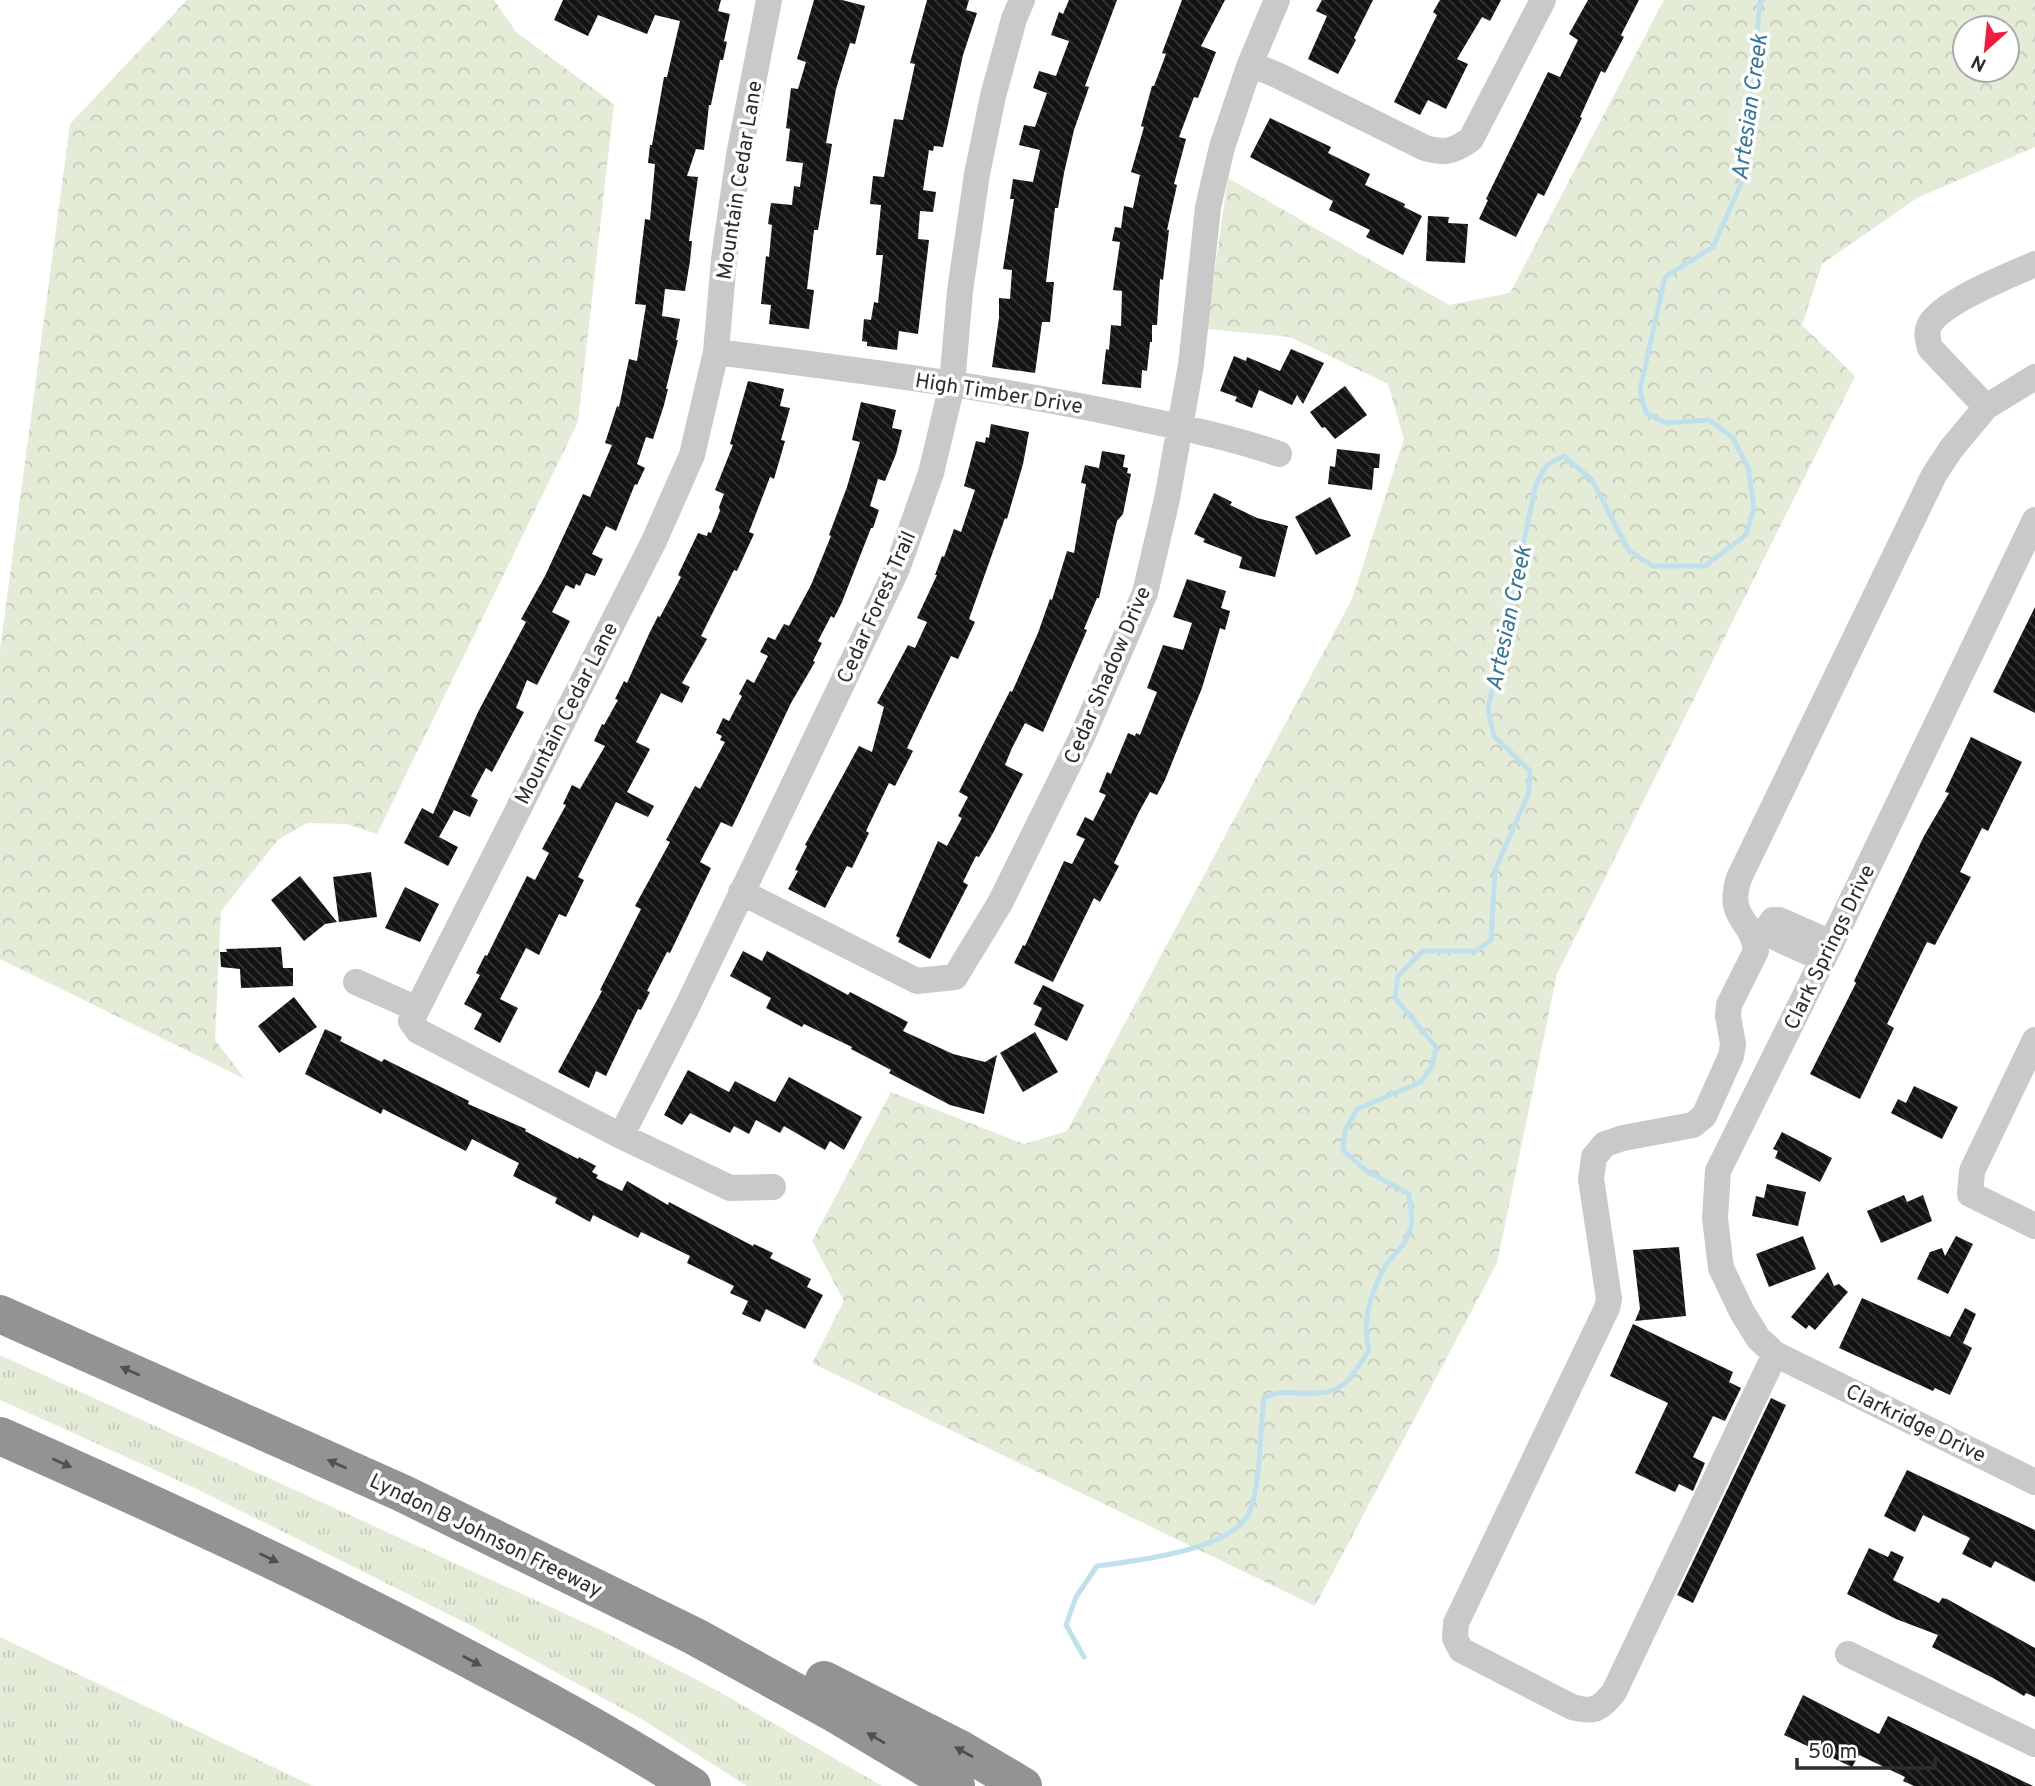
<svg xmlns="http://www.w3.org/2000/svg" width="2035" height="1786" font-family="Overpass,sans-serif">
<style>
.grass{fill:url(#grass-tufts)}
.forest{fill:url(#forest-crowns);fill-rule:evenodd}
.lines{fill:none;stroke-linecap:round;stroke-linejoin:round}
.stream{stroke:#c1e0ee;stroke-width:5}
.building{fill:url(#building-back-hatch)}
.minor{stroke:#c9c9c9;stroke-width:26}
.highway{stroke:#939393;stroke-width:38}
.oneway{fill:#505050}
.labels{text-anchor:middle;stroke-width:7;stroke-linejoin:round;paint-order:stroke}
.street-label{font-size:21px;fill:#2c2c2c;stroke:#fff}
.water-label{font-size:23px;font-style:italic;fill:#337796;stroke:#fff}
</style>
<defs>
<pattern id="grass-tufts" width="24" height="20" patternUnits="userSpaceOnUse" patternTransform="scale(1.75)"><rect width="24" height="20" fill="#e4ecd8"/><path d="M3 7l-1-3M5 7V3M7 7l1-3M15 17l-1-3M17 17v-4M19 17l1-3" fill="none" stroke="#c4cbba"/></pattern>
<pattern id="forest-crowns" width="20" height="18" patternUnits="userSpaceOnUse" patternTransform="scale(1.75)"><rect width="20" height="18" fill="#e4ecd8"/><path d="M2 6a3 3 0 1 1 6 0M12 15a3 3 0 1 1 6 0" fill="none" stroke="#c4cbba"/></pattern>
<pattern id="building-back-hatch" width="6" height="6" patternUnits="userSpaceOnUse" patternTransform="scale(1.75)"><rect width="6" height="6" fill="#131313"/><path d="M-1 5l2 2M0 0l6 6M5-1l2 2" fill="none" stroke="#363636"/></pattern>
</defs>
<rect width="100%" height="100%" fill="#fff"/>
<path class="grass" d="M0,1355L603,1631L718,1691L882,1786H747L643,1720L472,1626L197,1489L0,1400Z
M0,1637L313,1786H0Z"/>
<path class="forest" d="M187,0H494L516,32L614,104L578,422L377,834L347,824L307,823L278,840L221,911L215,1040L245,1079L0,959V650L70,124Z
M1664,0H2035V147L1917,198L1822,264L1802,325L1855,376L1557,974L1497,1263L1315,1606L812,1363L844,1301L812,1241L891,1092L1024,1144L1067,1131L1352,599L1404,439L1388,384L1290,337L1206,329L1228,178L1449,305L1510,293ZM1965,28H2007V70H1965Z"/>
<g class="lines">
<path class="stream" d="M1084,1657L1066,1625L1076,1597L1097,1566C1135,1561 1235,1550 1250,1511C1262,1478 1259,1433 1264,1398C1288,1384 1322,1404 1345,1383C1354,1375 1361,1361 1369,1351C1362,1323 1370,1293 1385,1267C1395,1250 1405,1250 1411,1226C1413,1217 1410,1204 1409,1194L1365,1170L1343,1150L1345,1131L1357,1109L1421,1082L1432,1066L1436,1047L1395,998L1398,976L1423,951H1476L1491,940L1495,870L1529,792L1530,771L1494,736L1488,709L1536,484L1547,465L1564,456L1592,480L1629,551L1653,566H1705L1746,535L1754,508L1748,467L1732,437L1709,420L1666,423L1646,413L1640,390L1665,277L1713,247L1744,177L1760,2L1763,0"/>
</g>
<path class="building" d="M563,0H721L718,11L730,14L724,41L727,42L723,60H720L711,105H709L704,150L696,149L687,176L698,177L689,241H692L690,261L685,291L665,289L662,316L680,319L676,340H678L666,389H668L664,405L653,439L646,437L637,464L645,468L637,485L635,484L616,531L606,526L592,554L603,559L595,576L586,573L580,586L576,584L574,589L566,585L552,612L570,621L537,685L527,680L516,708L524,712L492,772L486,768L471,796L478,800L470,817L454,810L439,837L458,847L448,866L404,843L422,808L433,814L478,712L526,622L521,619L545,576L583,494L590,497L612,445L605,443L617,406L619,407L629,359L637,361L646,305L635,304L645,219L650,220L655,164L648,163L650,145H652L664,77H667L680,21L655,15L647,34L598,15L588,36L554,20Z
M814,0H842L865,6L855,44L850,43L836,89L826,143L832,144L818,230H814L807,289L814,290L809,329L769,324L771,305L761,304L766,256L769,257L772,225L768,224L771,203L792,205L794,186L800,187L803,163L786,161L790,129L786,128L791,88L798,89L806,62L797,59Z
M927,0H969L966,10L977,13L963,55L943,147L934,146L933,151L929,150L923,190L936,192L933,212L920,211L918,239L929,240L918,334L899,331L897,350L867,346V342L862,341L864,319L871,320L874,302L878,303L883,255H876L881,205L870,204L873,176L884,177L894,119L903,120L915,64L910,63Z
M1069,0H1117L1085,86L1089,87L1074,130L1064,173L1058,208H1055L1046,282H1054L1050,322H1042L1035,373L992,367L999,318V298L1010,299L1012,270L1003,269L1014,199H1010L1013,179L1033,182L1040,150L1019,145L1024,125L1035,127L1047,93L1033,88L1039,71L1056,76L1069,41L1051,35L1059,12L1063,14Z
M1182,0H1225L1201,46L1216,52L1198,98L1194,97L1179,137L1186,139L1174,184L1177,185L1167,230H1169L1163,280L1160,279L1157,325H1152V342H1150L1147,371L1142,370L1141,388L1102,384L1106,349L1109,350L1111,325L1121,326L1122,291L1113,290L1120,242L1112,241L1115,227L1121,228L1124,206L1133,208L1140,175L1131,172L1144,127L1141,126L1152,86H1154L1166,54L1162,53Z
M1322,0H1373L1354,38L1356,40L1338,74L1308,59L1327,16L1316,11Z
M1440,0H1501L1490,21L1482,17L1457,59L1468,64L1446,109L1428,100L1420,115L1394,102L1437,15L1433,12Z
M1588,0H1639L1621,35L1624,37L1605,73L1601,71L1580,117L1582,118L1544,196L1538,193L1516,237L1479,219L1488,200L1486,199L1548,72L1560,77L1578,40L1569,34Z
M1270,118L1331,147L1328,153L1370,174L1365,185L1405,204L1404,207L1422,216L1403,255L1366,237L1370,230L1329,210L1333,201L1250,157Z
M1428,216L1449,217L1448,223L1468,224L1465,263L1426,261Z
M1291,349L1324,363L1303,404L1297,395L1292,405L1259,390L1252,408L1235,401L1237,397L1220,391L1234,356L1246,361L1247,357L1280,371Z
M748,381L784,389L780,406L790,408L781,440L785,441L774,479L770,477L749,532L754,534L737,571L734,570L701,636L707,639L682,683L690,687L682,703L661,693L636,742L650,749L627,792L654,806L648,817L616,802L578,877L584,880L566,917L559,914L539,955L526,948L500,999L518,1008L500,1043L474,1029L482,1014L464,1004L480,975L476,973L485,955L487,956L527,876L535,880L549,853L542,849L566,805L563,804L572,785L580,789L605,746L594,741L602,724L604,725L618,700L615,699L624,681L627,683L649,634L658,616L660,617L681,577L678,575L698,533L707,536L708,532L711,533L720,511L719,507L724,494L715,490L733,445L730,444Z
M1345,386L1367,415L1335,439L1325,427L1322,428L1310,412Z
M861,402L896,410L892,428L902,430L896,454L885,481L878,479L870,506L879,510L873,528H871L842,602L834,618L831,616L818,641L822,643L813,661L815,662L791,703L740,811L732,827L721,822L700,862L711,868L670,953L667,952L647,991L650,992L641,1010L638,1009L606,1076L596,1071L589,1088L558,1072L602,991L600,990L641,909L635,906L670,842L666,840L695,786L700,789L725,742L720,740L722,736L716,733L723,718L729,721L742,696L739,694L747,679L754,683L768,656L760,652L768,637L775,640L784,624L789,626L811,585L831,536L829,535L847,487L860,442L852,440Z
M991,424L1029,432L1023,464L1007,519L1005,518L969,619L975,622L958,659L951,656L907,748L913,751L895,786L889,783L866,831L869,833L852,868L847,866L825,908L788,889L798,871L795,870L807,846L805,845L859,746L872,752L884,707L877,703L908,645L915,648L927,622L917,618L937,575H935L942,556L944,557L954,529L961,532L975,490L964,486L976,441L985,443L986,437L989,438Z
M1337,449L1380,454L1379,468H1374L1372,490L1328,484L1330,466L1335,467Z
M1102,451L1125,455L1123,467L1128,468L1127,473L1131,474L1123,514L1117,521L1099,598H1097L1084,629L1087,630L1043,732L1025,723L1012,748L1005,765L1023,774L993,833L979,857L976,856L963,882L968,885L930,959L898,942L900,938L896,936L938,841L947,846L962,818L958,816L968,797L959,792L1010,691L1012,692L1038,633L1050,599L1052,600L1067,551L1074,553L1086,484L1081,483L1085,465L1099,468Z
M1214,493L1232,502L1230,505L1257,518L1288,526L1275,577L1239,568L1242,557L1203,542L1205,539L1194,534Z
M1330,497L1351,536L1316,555L1295,517Z
M1187,579L1226,591L1221,608L1230,611L1225,630L1220,628L1202,688L1165,780L1157,795L1150,792L1139,812L1114,863L1119,866L1100,902L1094,898L1053,982L1014,963L1023,945L1025,946L1064,861L1072,864L1085,839L1076,835L1085,817L1093,821L1106,795L1099,792L1107,772L1111,774L1128,733L1135,736L1136,733L1140,735L1157,692L1147,688L1163,645L1183,650L1192,623L1173,617Z
M2035,607V713L1993,692Z
M1971,737L2022,762L1988,831L1982,828L1960,872L1971,877L1935,945L1927,942L1887,1024L1894,1028L1860,1099L1810,1074L1856,983L1854,981L1924,836L1949,793L1945,792Z
M371,872L377,917L339,922L333,877Z
M300,876L337,922L325,924L304,941L271,900Z
M405,887L439,904L420,942L385,928Z
M281,947L283,968H293V986L241,988L240,969L221,967L220,952H227L226,949Z
M743,951L762,961L767,951L848,995L850,992L908,1022L903,1031L953,1054L985,1062L997,1055L984,1114L950,1105L889,1073L891,1070L851,1049L852,1047L804,1024L802,1027L766,1008L771,998L730,976Z
M1043,985L1084,1005L1067,1041L1034,1025L1042,1008L1033,1004Z
M294,997L317,1027L279,1053L258,1026Z
M325,1029L342,1037L340,1041L382,1062L384,1059L469,1101L468,1104L526,1129L525,1131L578,1159L579,1157L596,1166L592,1172L598,1175L596,1178L622,1191L627,1181L668,1205L669,1202L753,1246L754,1244L773,1253L770,1258L811,1279L807,1287L823,1295L805,1329L766,1309L760,1322L742,1314L748,1301L730,1293L734,1286L687,1263L690,1256L641,1232L638,1238L593,1215L590,1222L555,1203L557,1198L513,1176L519,1163L472,1139L466,1151L383,1109L381,1114L305,1074Z
M1035,1032L1058,1072L1023,1092L1000,1053Z
M688,1070L729,1092L735,1081L775,1102L789,1077L862,1117L844,1150L830,1141L825,1150L784,1126L780,1133L756,1120L749,1134L734,1126L730,1133L690,1113L682,1125L664,1115Z
M1914,1086L1958,1107L1942,1139L1891,1113L1898,1099L1906,1103Z
M1782,1132L1832,1158L1820,1182L1775,1158L1778,1151L1773,1149Z
M1767,1184L1806,1192L1798,1226L1752,1216L1756,1196L1764,1198Z
M1904,1195L1907,1202L1923,1195L1932,1221L1881,1243L1867,1211Z
M1803,1236L1816,1269L1769,1287L1756,1254Z
M1956,1236L1973,1244L1948,1294L1917,1279L1930,1252L1942,1248L1945,1256Z
M1679,1247L1686,1316L1635,1321L1640,1309L1633,1250Z
M1828,1272L1834,1286L1839,1284L1848,1292L1815,1330L1809,1325L1806,1329L1791,1317Z
M1862,1298L1950,1337L1965,1308L1976,1314L1963,1343L1972,1348L1950,1395L1935,1388L1933,1391L1839,1348Z
M1633,1324L1733,1372L1729,1382L1741,1388L1725,1421L1713,1416L1693,1457L1705,1463L1693,1491L1679,1484L1675,1492L1635,1473L1668,1403L1610,1376Z
M1771,1398L1786,1405L1693,1603L1677,1595Z
M1907,1470L2035,1530V1582L1995,1561L1991,1568L1962,1554L1970,1538L1923,1515L1915,1532L1884,1516Z
M1869,1548L1888,1557L1891,1551L1904,1557L1893,1580L1939,1603L1942,1598L1947,1599L2035,1648V1697L2026,1693L2024,1696L1993,1678L1932,1647L1938,1635L1896,1619L1847,1594Z
M1803,1695L1879,1734L1888,1716L2033,1786H1914L1903,1781L1905,1777L1859,1755L1852,1767L1784,1735Z"/>
<g class="lines">
<path class="minor" d="M769,0L739,155L724,259L716,352L692,455L654,541L411,1021L418,1031L621,1136L730,1188L773,1187
M1250,64L1277,75L1425,148C1445,154 1455,151 1471,139L1543,0
M716,352C851,369 986,386 1119,414C1173,426 1227,436 1279,454
M1986,407L1930,348C1928,340 1926,333 1929,326C1940,302 2011,275 2035,264
M2035,520L1841,923L1718,1171L1715,1218L1721,1268L1742,1312L1758,1338L1775,1354L2035,1482
M741,892L917,981L955,977L1000,903L1081,739L1145,593L1167,499L1191,365L1208,207L1222,147L1250,64L1277,0
M1823,959C1809,952 1774,939 1765,931L1773,920H1779L1831,943
M356,982L417,1009
M2035,1040L1972,1171L1970,1194L2035,1226
M621,1136L686,1009L897,569L931,473L952,385L960,291L977,174L993,96L1014,19L1022,0
M1775,1354L1614,1692C1599,1710 1594,1713 1572,1707L1461,1650L1455,1638L1456,1623L1607,1308L1609,1299L1591,1179L1594,1157L1605,1144L1623,1138L1693,1125L1704,1116L1731,1056L1733,1044L1728,1016L1729,1005L1756,951C1752,917 1726,920 1739,878L1934,475L1951,449L1986,407L2035,377
M1848,1654L2035,1744"/>
<path class="highway" d="M0,1314L402,1493L694,1636L832,1712L956,1786
M0,1436C165,1509 329,1584 489,1670C558,1706 626,1744 692,1786
M824,1680L962,1750L1023,1786"/>
</g>
<defs><path id="oneway-solid" d="M-6-.8H1V-3.2L6.5 0L1 3.2V.8H-6Z" transform="scale(1.75)"/></defs>
<g class="oneway">
<use href="#oneway-solid" transform="translate(130 1371) rotate(-156)"/>
<use href="#oneway-solid" transform="translate(62 1463) rotate(24)"/>
<use href="#oneway-solid" transform="translate(337 1464) rotate(-156)"/>
<use href="#oneway-solid" transform="translate(269 1558) rotate(25)"/>
<use href="#oneway-solid" transform="translate(472 1661) rotate(28)"/>
<use href="#oneway-solid" transform="translate(876 1738) rotate(-149)"/>
<use href="#oneway-solid" transform="translate(964 1752) rotate(-151)"/>
</g>
<g class="labels">
<g class="street-label">
<text transform="translate(739 180) rotate(-81)" y="7">Mountain Cedar Lane</text>
<text transform="translate(999 393) rotate(9)" y="7">High Timber Drive</text>
<text transform="translate(876 607) rotate(-66)" y="7">Cedar Forest Trail</text>
<text transform="translate(1107 675) rotate(-67)" y="7">Cedar Shadow Drive</text>
<text transform="translate(566 713) rotate(-63)" y="7">Mountain Cedar Lane</text>
<text transform="translate(1829 947) rotate(-64)" y="7">Clark Springs Drive</text>
<text transform="translate(1916 1423) rotate(26)" y="7">Clarkridge Drive</text>
<text transform="translate(486 1535) rotate(26)" y="7">Lyndon B Johnson Freeway</text>
</g>
<g class="water-label">
<text transform="translate(1749 107) rotate(-82)" y="8">Artesian Creek</text>
<text transform="translate(1508 618) rotate(-78)" y="8">Artesian Creek</text>
</g>
</g>
<g transform="translate(1986 49) rotate(207)"><circle r="33" fill="#ffffff" stroke="#ababab" stroke-width="2"/>
<path d="M0-5L12 26L0 18L-12 26Z" fill="#f61b3c"/>
<text y="-10" font-size="19" font-weight="bold" text-anchor="middle" fill="#2c2c2c">N</text>
</g>
<path d="M1797 1758v10h138v-10" fill="none" stroke="#2c2c2c" stroke-width="3.5"/>
<text x="1808" y="1758" font-size="21" fill="#2c2c2c" stroke="#ffffff" stroke-width="5" paint-order="stroke">50 m</text>
</svg>
